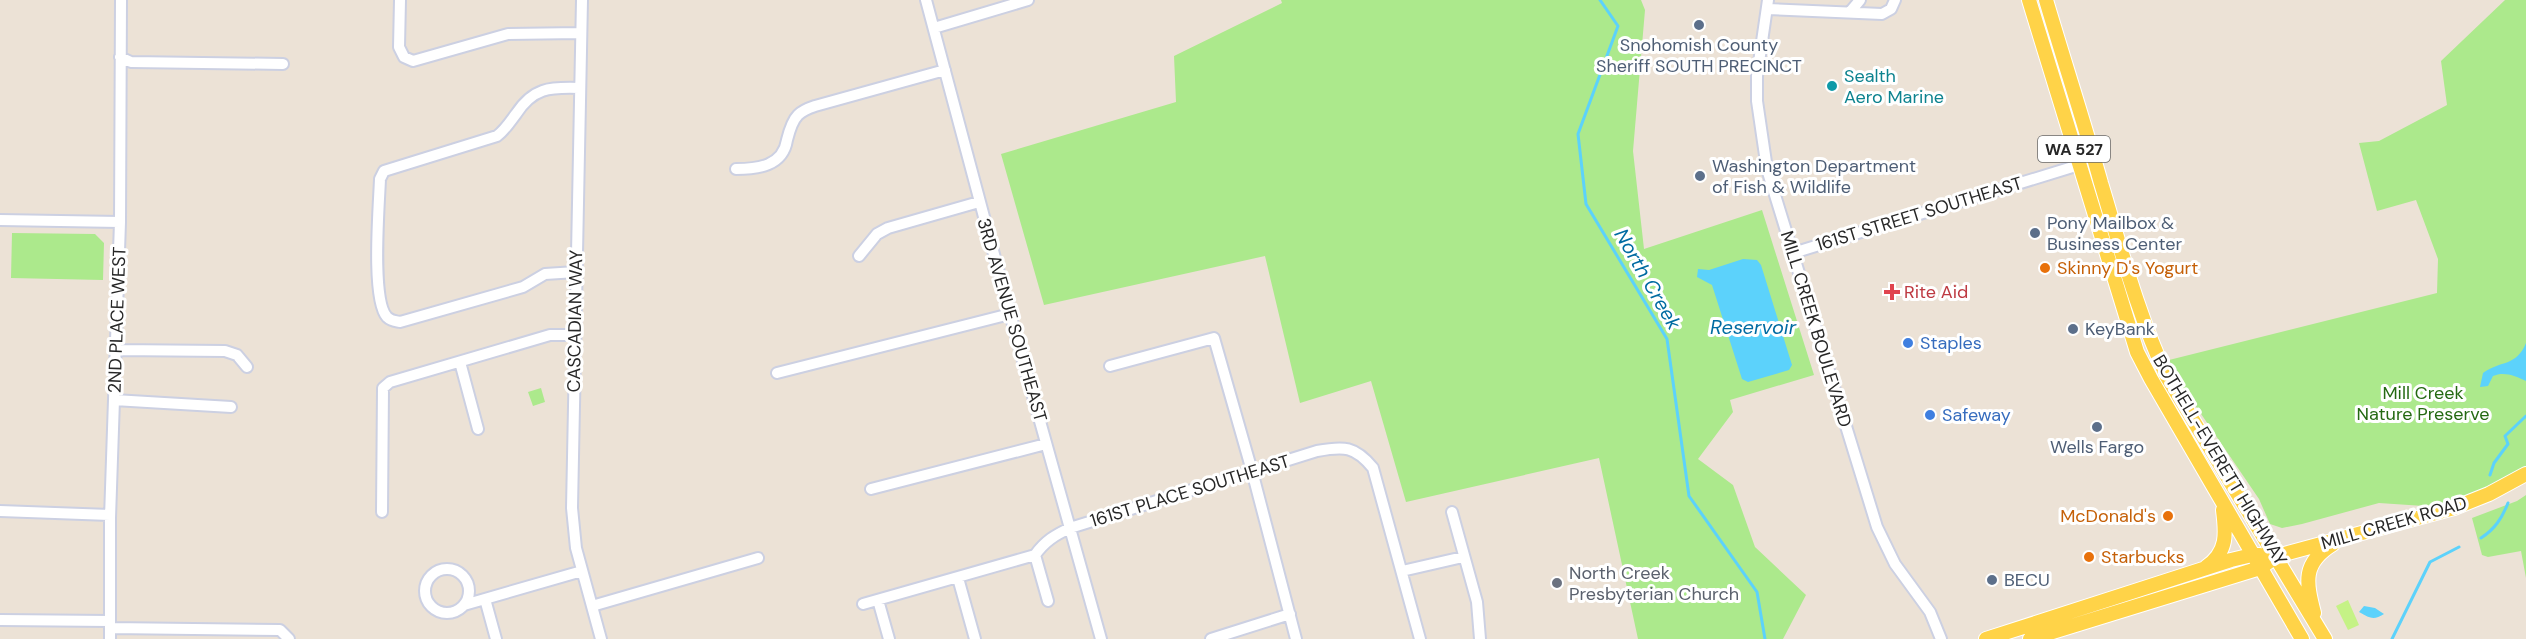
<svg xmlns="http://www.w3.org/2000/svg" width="2526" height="639" font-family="'DM Sans',sans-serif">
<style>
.green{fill:#ace98c}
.pitch{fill:#c5f286}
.water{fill:#5cd2fb}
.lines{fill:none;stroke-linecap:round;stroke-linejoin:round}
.stream{stroke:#5cd2fb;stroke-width:3}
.minor-casing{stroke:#ccd0e2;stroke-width:14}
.major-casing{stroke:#fff;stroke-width:16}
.minor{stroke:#fff;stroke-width:10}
.major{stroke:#ffd348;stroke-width:14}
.service-dot{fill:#5c6f8a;stroke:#fff;stroke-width:2}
.culture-dot{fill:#0f9aa8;stroke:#fff;stroke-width:2}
.food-dot{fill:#e8710a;stroke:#fff;stroke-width:2}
.health-dot{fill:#e0444e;stroke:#fff;stroke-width:2}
.shop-dot{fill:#3f7fe0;stroke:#fff;stroke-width:2}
.worship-dot{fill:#6b7280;stroke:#fff;stroke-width:2}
.labels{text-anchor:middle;stroke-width:6;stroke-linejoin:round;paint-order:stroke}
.shield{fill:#fff;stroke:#686868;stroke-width:1.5}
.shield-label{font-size:16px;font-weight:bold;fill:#272727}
.service-label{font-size:18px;fill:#4e5e75;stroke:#fff;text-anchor:start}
.culture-label{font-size:18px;fill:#0d838f;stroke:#fff;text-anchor:start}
.street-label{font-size:18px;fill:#272727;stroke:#fff}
.food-label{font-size:18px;fill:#c56008;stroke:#fff;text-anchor:start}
.health-label{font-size:18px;fill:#be3a42;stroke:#fff;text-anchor:start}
.shop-label{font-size:18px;fill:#366cbe;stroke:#fff;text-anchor:start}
.park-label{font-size:18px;fill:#246912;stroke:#fff}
.worship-label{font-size:18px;fill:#5b616d;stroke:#fff;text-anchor:start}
.water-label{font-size:20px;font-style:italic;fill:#006ba2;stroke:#fff}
</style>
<rect width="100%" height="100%" fill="#ece2d6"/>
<path class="green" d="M1281,0H1641L1645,10L1633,151L1644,249L1762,210L1814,375L1730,400L1733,412L1698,459L1733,485L1755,547L1806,595L1783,639H1638L1599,458L1406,502L1371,381L1300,403L1265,256L1044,305L1001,154L1176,102L1174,56L1282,3Z
M2505,0H2526V473L2454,508L2379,503L2302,524L2282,528L2270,524L2259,499L2165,361L2437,293L2438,259L2416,200L2377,211L2359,143L2379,141L2447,105L2441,61Z
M12,233L95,234L104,243L103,280L11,278Z
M541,388L545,402L533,406L528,392Z
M2526,495V578L2521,551L2488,557L2482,555L2472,518L2517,501Z"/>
<path class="pitch" d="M2348,600L2359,625L2348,630L2336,606Z"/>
<path class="water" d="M1743,259L1757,260L1761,265L1792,365L1789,370L1748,382L1742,379L1712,285L1697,277L1698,269L1709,270Z
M2526,343V381C2516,376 2504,371 2493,376L2488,386L2480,387L2483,373C2501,360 2516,367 2526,343Z
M2364,606L2375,608L2384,614C2374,620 2371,619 2359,612Z"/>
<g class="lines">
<path class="stream" d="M1600,0L1618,26L1578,134L1586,204L1667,339L1689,496L1757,592L1765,639
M2490,475L2494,463L2508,444L2505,436L2526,416
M2481,538C2495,529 2502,518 2508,503
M2392,639L2430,562L2459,547"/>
<g class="minor-casing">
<path id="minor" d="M400,0L399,47L404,57L413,61L508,34L580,33
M582,0L572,508L576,548L601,639
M926,0L1010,314L1101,639
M1768,0L1757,76V101L1767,169L1877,527L1895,564L1930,612L1941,639
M1768,9L1882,14L1891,9L1895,0
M1850,12L1860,0
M934,28L1028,0
M120,57L131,62L283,64
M736,169C758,169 783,166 787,140C789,132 792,121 798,115C803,110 809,108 815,106L945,70
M0,220L120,222
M1793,253L2079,165
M859,256L877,234L888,228L979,202
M576,272L545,274L523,287L400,322C395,321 391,321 387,317C371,300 379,206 380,179L384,171L497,136C505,130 510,122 516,114C533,88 549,87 579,88
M116,350L225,351L237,355L247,367
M460,362L478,429
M1110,366L1214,338L1252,471L1296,639
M777,373L1010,314
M114,400L231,407
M871,489L1046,444
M0,511L110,515
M382,512L383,388L390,382L550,335H575
M1452,512L1477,602L1480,639
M1035,555L1048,601
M425 591a22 22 0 1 1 44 0a22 22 0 1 1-44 0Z
M1402,571L1463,557
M958,578L975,639
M485,599L496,639
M878,600L889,639
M863,604L1035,555C1045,541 1055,535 1070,528L1317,451C1344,446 1355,446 1373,468L1420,639
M464,605L582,571
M592,606L758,558
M0,620L110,621
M110,628L280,630L289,639
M110,639V518L120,222L121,0
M1211,639L1290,614"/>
</g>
<g class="major-casing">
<path id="major" d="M2029,0L2137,352L2151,379L2302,639
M2046,0C2064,61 2084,122 2101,183C2121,249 2138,315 2167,377L2325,639
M2206,567C2228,552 2226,533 2223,510
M2314,613C2306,582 2302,563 2333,544
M1986,639L2231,560L2252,555H2260
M2030,639L2260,568L2277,556L2454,508L2489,494L2526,474"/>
</g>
<use href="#minor" class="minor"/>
<use href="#major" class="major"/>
</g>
<g class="service-dot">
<circle cx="1699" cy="25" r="6"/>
<circle cx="1700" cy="176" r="6"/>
<circle cx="2035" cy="233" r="6"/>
<circle cx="2073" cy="329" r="6"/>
<circle cx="2097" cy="427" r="6"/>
<circle cx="1992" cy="580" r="6"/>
</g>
<circle class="culture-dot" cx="1832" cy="86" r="6"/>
<g class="food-dot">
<circle cx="2045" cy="268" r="6"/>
<circle cx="2168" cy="516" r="6"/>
<circle cx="2089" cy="557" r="6"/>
</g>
<path class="health-dot" d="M1889 283h6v6h6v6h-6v6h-6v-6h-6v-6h6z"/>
<g class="shop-dot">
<circle cx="1908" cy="343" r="6"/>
<circle cx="1930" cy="415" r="6"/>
</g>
<circle class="worship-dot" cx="1557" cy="583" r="6"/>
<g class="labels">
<rect class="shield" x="2038" y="136" width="72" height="26" rx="4.5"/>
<g class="shield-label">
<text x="2074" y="155">WA 527</text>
</g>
<g class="service-label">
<text x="1699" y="51" text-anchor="middle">Snohomish County<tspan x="1699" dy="21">Sheriff SOUTH PRECINCT</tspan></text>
<text x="1712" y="172">Washington Department<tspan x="1712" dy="21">of Fish &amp; Wildlife</tspan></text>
<text x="2047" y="229">Pony Mailbox &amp;<tspan x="2047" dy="21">Business Center</tspan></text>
<text x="2085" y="335">KeyBank</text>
<text x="2097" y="453" text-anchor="middle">Wells Fargo</text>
<text x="2004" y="586">BECU</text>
</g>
<g class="culture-label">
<text x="1844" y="82">Sealth<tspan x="1844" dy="21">Aero Marine</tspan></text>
</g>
<g class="street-label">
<text transform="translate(1919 214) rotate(-17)" y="6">161ST STREET SOUTHEAST</text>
<text transform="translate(117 320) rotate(-88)" y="6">2ND PLACE WEST</text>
<text transform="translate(1012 320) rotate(74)" y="6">3RD AVENUE SOUTHEAST</text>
<text transform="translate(575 321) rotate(-89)" y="6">CASCADIAN WAY</text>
<text transform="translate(1816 329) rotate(73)" y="6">MILL CREEK BOULEVARD</text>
<text transform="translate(2220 460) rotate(59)" y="6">BOTHELL-EVERETT HIGHWAY</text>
<text transform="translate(1190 491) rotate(-17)" y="6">161ST PLACE SOUTHEAST</text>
<text transform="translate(2394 523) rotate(-16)" y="6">MILL CREEK ROAD</text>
</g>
<g class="food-label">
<text x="2057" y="274">Skinny D's Yogurt</text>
<text x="2156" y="522" text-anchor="end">McDonald's</text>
<text x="2101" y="563">Starbucks</text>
</g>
<g class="health-label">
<text x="1904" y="298">Rite Aid</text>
</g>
<g class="shop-label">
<text x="1920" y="349">Staples</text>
<text x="1942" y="421">Safeway</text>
</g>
<g class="park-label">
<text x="2423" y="399">Mill Creek<tspan x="2423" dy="21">Nature Preserve</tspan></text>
</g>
<g class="worship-label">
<text x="1569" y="579">North Creek<tspan x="1569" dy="21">Presbyterian Church</tspan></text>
</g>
<g class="water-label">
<text transform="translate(1648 279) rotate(60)" y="7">North Creek</text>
<text x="1753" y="334">Reservoir</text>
</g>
</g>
</svg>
